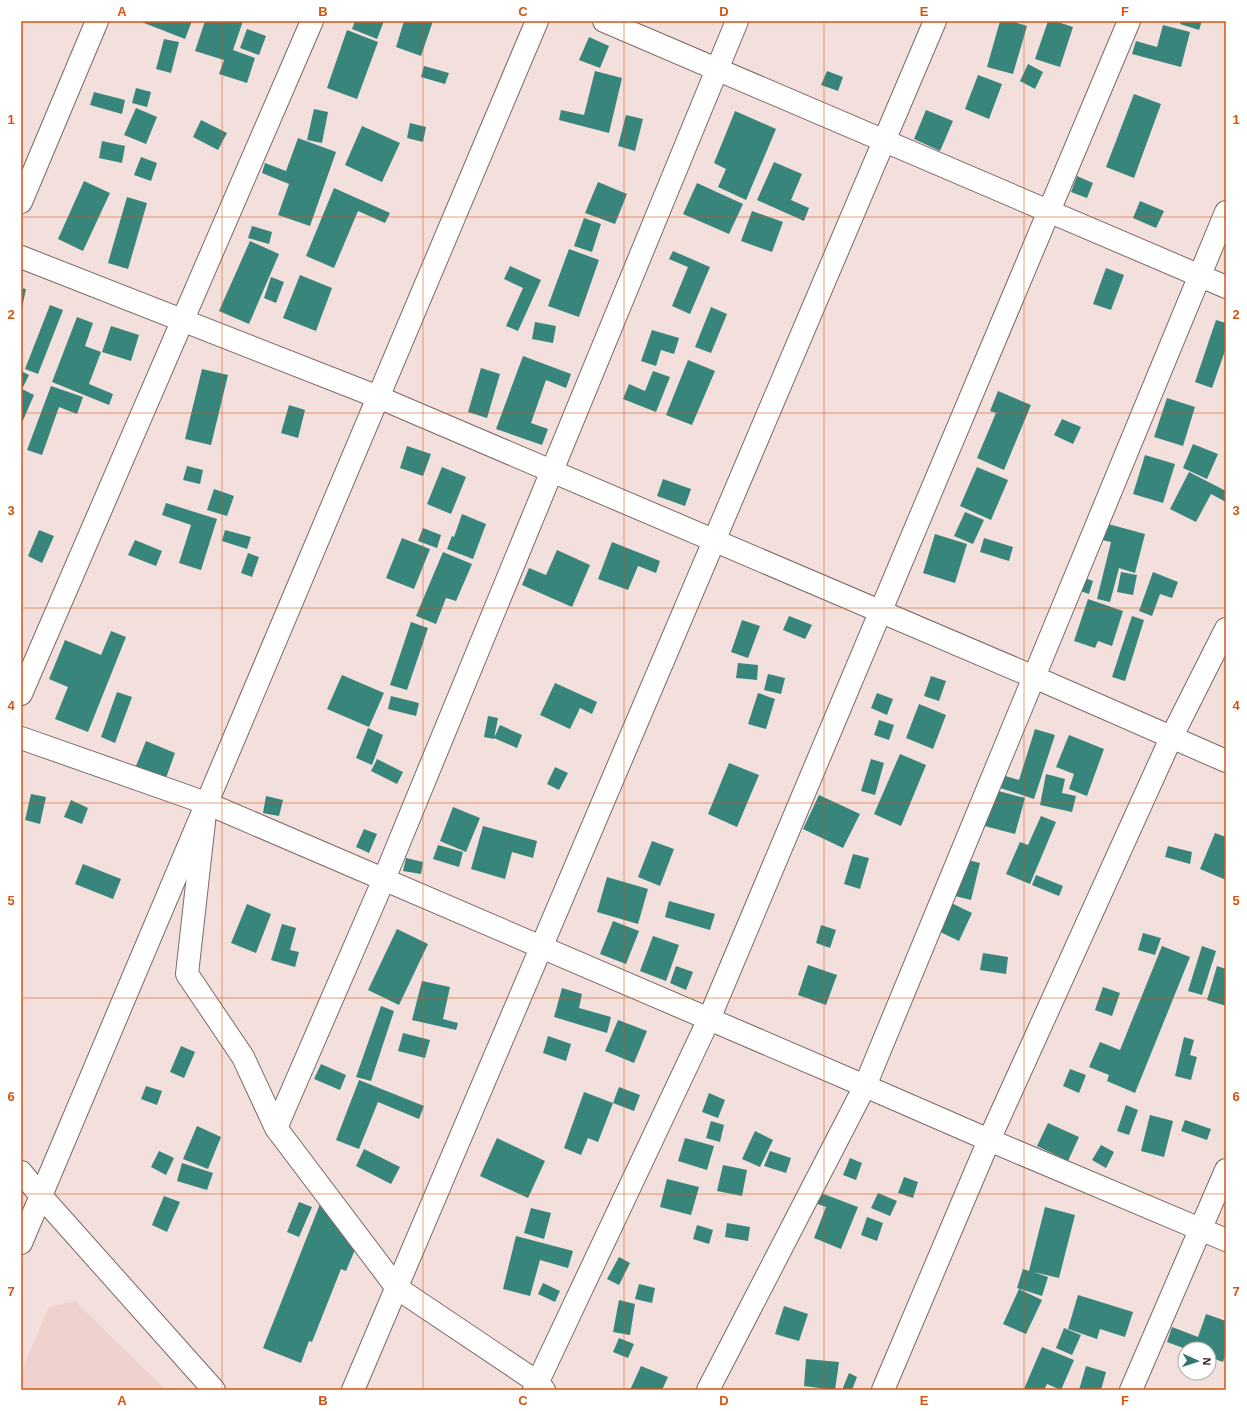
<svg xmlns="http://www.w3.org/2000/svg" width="1247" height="1411" font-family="Helvetica,sans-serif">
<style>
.built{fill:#efd2cd}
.building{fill:#38857c}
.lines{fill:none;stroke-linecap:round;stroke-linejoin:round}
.street-casing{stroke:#7b6966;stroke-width:24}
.secondary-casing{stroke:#7b6966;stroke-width:24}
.street{stroke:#fff;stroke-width:22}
.secondary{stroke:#fff;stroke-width:22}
.grid{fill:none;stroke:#d6540f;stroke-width:1;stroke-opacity:0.55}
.neatline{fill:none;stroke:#d6540f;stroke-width:1.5}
.grid-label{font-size:13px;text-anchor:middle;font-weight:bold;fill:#d6540f}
</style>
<rect width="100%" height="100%" fill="#f3dfdb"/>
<path class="built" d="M75,1301L166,1390H21V1372L49,1307Z"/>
<path class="building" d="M139,21H192L185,39Z
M205,21H243L233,50L255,58L247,83L219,74L224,60L195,51Z
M355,21H384L377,39L352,29Z
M404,21H433L421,56L396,47Z
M1000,21H1011L1027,26L1013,74L987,67Z
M1048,21H1055L1073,27L1060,67L1035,59Z
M1181,21H1202L1199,30L1180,24Z
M1163,25L1190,32L1181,67L1132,54L1136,41L1157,47Z
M247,29L266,36L259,55L240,48Z
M347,30L378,42L357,99L327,88Z
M589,37L609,46L600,68L579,60Z
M164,39L179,42L171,73L156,69Z
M1028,64L1043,72L1035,89L1020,81Z
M424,66L449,73L445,84L421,77Z
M595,71L622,78L609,133L559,120L561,110L584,115Z
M827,71L843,77L838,91L821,85Z
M978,75L1002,84L989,119L965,109Z
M136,88L151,92L147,107L132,103Z
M94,92L125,100L122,114L90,105Z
M1134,94L1161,104L1134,178L1106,167Z
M136,108L157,117L146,144L124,135Z
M314,109L328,112L322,143L307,140Z
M926,110L953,121L940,151L914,139Z
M735,111L776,129L746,200L718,187L726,169L714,163Z
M626,115L643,119L635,151L618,146Z
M201,120L227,133L218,150L193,137Z
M410,123L426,127L423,142L407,138Z
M362,126L400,143L382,182L345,165Z
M298,138L336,152L310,226L278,215L289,184L262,173L265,163L286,171Z
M102,141L125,146L122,163L99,158Z
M141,157L157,163L151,181L134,175Z
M774,162L802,174L791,200L809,208L804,221L757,200Z
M1077,176L1093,183L1087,198L1071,192Z
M84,181L110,193L83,251L58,239Z
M598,182L627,194L615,224L585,213Z
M697,183L743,204L729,234L683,214Z
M334,188L390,213L385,223L358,211L334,268L306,256Z
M127,197L147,203L128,269L108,263Z
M1140,201L1164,211L1156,228L1133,218Z
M752,211L783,222L772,252L741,241Z
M584,218L601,224L592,252L574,246Z
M252,226L272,232L269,244L248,238Z
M250,241L279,254L249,324L219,311Z
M569,249L599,260L579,317L548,306Z
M673,251L710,267L690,314L672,306L688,267L669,259Z
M510,266L541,280L518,331L506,326L523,288L504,279Z
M1106,268L1124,275L1111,310L1093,304Z
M300,275L332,288L316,331L283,318Z
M271,277L284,282L276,303L264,298Z
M21,288L26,289L22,308H21Z
M50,305L63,310L38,374L25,369Z
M711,307L727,314L711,353L695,347Z
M77,317L93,323L85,346L101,352L89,384L113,394L109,405L52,382Z
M1216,320L1226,323V348L1212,388L1195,382Z
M535,322L556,326L553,343L532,339Z
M111,326L139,335L131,361L102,352Z
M652,330L679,338L674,354L661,350L656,366L641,361Z
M523,356L571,374L566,388L546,380L531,423L548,429L542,445L496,429Z
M688,360L715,371L692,425L666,415Z
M481,368L500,374L487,418L468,412Z
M202,369L228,375L211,445L185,439Z
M21,371L29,375L22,389L34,395L21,425Z
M653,371L670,377L656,412L623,399L629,384L645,391Z
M51,386L83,397L77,414L59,407L42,455L27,450Z
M998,391L1031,405L1004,470L977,458L996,413L990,411Z
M1167,398L1195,407L1183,446L1154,437Z
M289,405L305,410L298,438L281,433Z
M1062,419L1081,427L1073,444L1054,435Z
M1193,444L1218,454L1207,479L1183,468Z
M407,446L431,454L423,476L400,468Z
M1145,455L1175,464L1163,503L1133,494Z
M187,466L203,470L200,484L183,480Z
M442,467L466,477L451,514L427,504Z
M977,467L1008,480L991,520L960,506Z
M1189,472L1226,491V502L1211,494L1196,522L1170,509Z
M663,479L691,489L685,506L657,496Z
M214,489L234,496L227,516L207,510Z
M166,503L217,519L201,570L179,563L191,525L162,515Z
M965,512L984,520L973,544L954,536Z
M462,514L486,524L473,559L447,549L452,536L454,537Z
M1101,522L1145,534L1135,573L1119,568L1110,602L1097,599L1111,542L1097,539Z
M423,528L441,535L437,548L418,541Z
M39,530L54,536L42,563L28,556Z
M225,530L251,537L247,549L222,541Z
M935,534L967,544L955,583L923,573Z
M402,538L430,549L414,589L386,578Z
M984,538L1013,547L1009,561L980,552Z
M135,540L162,551L156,566L128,555Z
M612,542L660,561L656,573L638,566L628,590L598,579Z
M557,550L590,565L572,607L522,585L529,568L546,575Z
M443,552L472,564L456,601L446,598L436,624L416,616Z
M248,553L259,557L252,577L241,573Z
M1121,572L1137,575L1133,595L1117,592Z
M1153,572L1178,582L1172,598L1160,594L1152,616L1139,611Z
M1074,574L1093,581L1089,594L1069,587Z
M1088,599L1123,611L1112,646L1098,641L1095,648L1074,641Z
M789,616L812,625L805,639L783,630Z
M1132,616L1144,620L1125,681L1112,677Z
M742,620L760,626L748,658L731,652Z
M411,622L428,628L407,690L390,685Z
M111,631L126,637L88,732L55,719L68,687L49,679L65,640L101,655Z
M738,663L758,665L757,680L736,678Z
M768,674L785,678L781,694L764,690Z
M342,675L384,693L369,727L327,709Z
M931,676L946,681L939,701L924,696Z
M555,683L597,702L592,714L580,708L570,729L540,715Z
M117,692L132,697L115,743L101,737Z
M758,693L775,699L766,729L748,724Z
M877,693L893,699L887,715L871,708Z
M391,696L419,703L416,716L388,709Z
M919,704L946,715L933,749L906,738Z
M488,716L498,718L494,739L484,737Z
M879,720L894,725L889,740L874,735Z
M500,725L522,735L517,748L494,738Z
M368,728L383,735L372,765L356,758Z
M1035,729L1055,735L1034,799L985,783L989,771L1019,780Z
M1069,735L1104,749L1087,796L1069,789L1074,774L1056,767Z
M146,741L175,753L166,778L136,766Z
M900,754L926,765L901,826L874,814Z
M377,759L403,772L397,784L371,771Z
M871,759L884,763L875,795L861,791Z
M729,763L759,775L737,827L708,814Z
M555,767L568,773L559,790L547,784Z
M1046,774L1065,779L1062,793L1076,796L1072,812L1040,805Z
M987,788L1025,798L1015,834L977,824Z
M31,794L46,797L40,824L25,820Z
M819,795L860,814L843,848L803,829Z
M266,796L283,800L279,816L263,813Z
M71,800L88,808L82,824L64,817Z
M453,807L480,818L466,852L440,841Z
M1041,816L1056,822L1030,884L1006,874L1020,842L1028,845Z
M483,826L537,841L533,858L512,852L505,879L471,869Z
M364,829L377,834L369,853L356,847Z
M1215,833L1226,837V880L1200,869Z
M652,841L674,849L660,886L638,877Z
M438,845L463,852L459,867L433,859Z
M1168,846L1192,852L1190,864L1165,857Z
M853,854L869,858L860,889L844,884Z
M406,858L423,862L421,874L403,871Z
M964,859L980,863L971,900L955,896Z
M83,864L121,879L113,899L75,884Z
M1036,875L1063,886L1059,896L1032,885Z
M607,877L648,889L638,924L597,912Z
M669,901L715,914L710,930L665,917Z
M947,901L972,913L959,941L934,929Z
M247,904L271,914L256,953L231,943Z
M613,921L639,931L626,964L600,954Z
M282,924L296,928L290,950L299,952L295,967L271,960Z
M821,925L836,930L830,948L816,943Z
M397,929L428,944L399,1005L368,990Z
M1143,933L1161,938L1155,955L1138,950Z
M653,936L679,945L666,981L640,971Z
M1162,946L1190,957L1135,1093L1107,1081L1109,1075L1089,1067L1100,1042L1120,1050Z
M1202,946L1216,951L1202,995L1188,991Z
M983,953L1008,957L1006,974L980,970Z
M808,965L837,975L826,1005L798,995Z
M676,966L693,972L686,990L670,983Z
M1217,966L1226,969V1006L1207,1000Z
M422,981L450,987L443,1019L458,1023L456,1030L412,1020Z
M1103,987L1120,993L1112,1016L1095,1010Z
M562,988L582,994L579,1008L611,1017L607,1033L554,1017Z
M381,1006L394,1011L371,1081L356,1077Z
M618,1020L647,1031L634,1063L605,1051Z
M403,1033L430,1040L425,1058L398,1051Z
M548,1036L571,1044L566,1061L543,1053Z
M1184,1037L1194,1040L1190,1055L1197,1057L1191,1080L1175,1076Z
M181,1046L195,1052L184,1078L170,1072Z
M321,1064L346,1075L340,1090L314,1079Z
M1070,1069L1086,1075L1079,1093L1063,1086Z
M359,1080L424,1106L419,1119L378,1102L359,1149L336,1140Z
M146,1086L162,1091L157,1105L141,1099Z
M619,1087L640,1095L634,1111L613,1103Z
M584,1092L613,1103L598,1142L588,1138L581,1155L564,1148Z
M709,1093L725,1100L718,1118L702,1112Z
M1126,1105L1138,1110L1129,1135L1117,1131Z
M1150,1115L1173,1121L1164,1157L1141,1151Z
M1185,1120L1211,1129L1207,1140L1181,1131Z
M711,1121L724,1125L720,1142L706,1138Z
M1048,1123L1079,1137L1068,1161L1037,1146Z
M197,1126L221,1137L208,1169L183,1159Z
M755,1131L773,1140L760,1167L742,1159Z
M497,1138L545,1161L528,1198L480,1176Z
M685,1138L714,1146L707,1170L678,1161Z
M1101,1145L1114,1152L1106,1168L1092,1160Z
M364,1149L400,1167L391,1184L356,1166Z
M159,1151L174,1158L166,1175L151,1167Z
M770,1151L791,1158L786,1173L764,1166Z
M850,1158L862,1163L856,1180L843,1175Z
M182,1163L213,1173L207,1190L177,1181Z
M723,1165L747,1170L742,1196L717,1191Z
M904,1177L918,1182L913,1198L898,1193Z
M667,1179L699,1187L691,1215L660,1207Z
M813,1190L858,1207L841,1249L814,1238L826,1207L809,1201Z
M878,1193L897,1201L890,1216L871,1208Z
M164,1196L180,1202L167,1232L152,1225Z
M299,1202L312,1207L299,1237L287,1232Z
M320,1204L362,1233L346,1271L341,1269L312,1342L309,1341L301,1363L263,1348Z
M1045,1207L1075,1215L1059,1278L1034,1272L1048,1277L1042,1296L1017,1288L1023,1269L1029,1271Z
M531,1208L551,1213L544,1239L524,1233Z
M867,1217L883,1223L877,1241L861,1235Z
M727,1223L750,1227L748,1241L725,1237Z
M697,1225L713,1230L709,1244L693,1239Z
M516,1236L573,1251L568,1268L540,1260L530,1296L503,1289Z
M619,1257L630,1263L619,1285L607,1279Z
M543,1283L560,1291L555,1302L538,1294Z
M639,1284L655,1288L652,1303L635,1299Z
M1019,1289L1042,1300L1026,1334L1003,1324Z
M1078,1295L1133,1312L1125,1337L1100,1329L1097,1339L1068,1329Z
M619,1300L635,1304L630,1335L613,1332Z
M784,1306L808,1314L799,1341L775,1334Z
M1206,1314L1226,1321V1353L1223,1362L1209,1357V1349H1186L1167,1342L1172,1327L1198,1337Z
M1064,1328L1081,1335L1072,1355L1056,1348Z
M619,1338L634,1344L628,1358L613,1352Z
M1042,1347L1074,1360L1061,1390L1047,1384L1044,1390L1024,1389Z
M806,1359L839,1362L835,1390L804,1386Z
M641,1366L668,1377L662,1390H630Z
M1086,1366L1106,1372L1101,1390H1079Z
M849,1373L857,1377L852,1390H842Z"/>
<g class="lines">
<g class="street-casing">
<path id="street" d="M604,21L1226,287
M21,202L97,21
M21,257L378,397L1034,677L1226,761
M21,694L312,21
M21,738L206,803L865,1086L989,1140L1226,1240
M205,813L187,974L243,1057L276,1128L397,1288L537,1382L544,1390
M276,1128L384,879L737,21
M353,1390L935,21
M534,1390L709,1019L1129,21
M708,1390L865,1086L1226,212
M883,1390L989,1140L1171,738L1226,629
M1131,1390L1226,1170"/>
</g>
<g class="secondary-casing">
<path id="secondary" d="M21,1172L41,1196L214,1390
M21,1243L537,21"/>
</g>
<use href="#street" class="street"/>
<use href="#secondary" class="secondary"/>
</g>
<path class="grid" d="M222,21V1390M423,21V1390M624,21V1390M824,21V1390M1024,21V1390M21,217H1226M21,413H1226M21,608H1226M21,803H1226M21,998H1226M21,1194H1226"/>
<rect width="1247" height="1411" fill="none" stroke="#ffffff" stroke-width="44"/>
<g transform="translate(1197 1361) rotate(93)"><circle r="19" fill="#ffffff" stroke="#aca9a8"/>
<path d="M0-3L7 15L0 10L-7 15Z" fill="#30776f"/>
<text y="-6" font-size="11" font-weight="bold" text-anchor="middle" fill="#2f2826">N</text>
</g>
<rect x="22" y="22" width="1203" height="1367" class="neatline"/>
<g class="grid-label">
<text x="122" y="16">A</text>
<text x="323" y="16">B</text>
<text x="523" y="16">C</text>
<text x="724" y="16">D</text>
<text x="924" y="16">E</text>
<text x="1125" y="16">F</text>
<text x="11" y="124">1</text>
<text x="1236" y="124">1</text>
<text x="11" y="319">2</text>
<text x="1236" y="319">2</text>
<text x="11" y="515">3</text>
<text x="1236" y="515">3</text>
<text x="11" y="710">4</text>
<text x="1236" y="710">4</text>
<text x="11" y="905">5</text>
<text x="1236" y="905">5</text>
<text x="11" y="1101">6</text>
<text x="1236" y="1101">6</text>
<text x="11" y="1296">7</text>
<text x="1236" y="1296">7</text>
<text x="122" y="1405">A</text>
<text x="323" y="1405">B</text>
<text x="523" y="1405">C</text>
<text x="724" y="1405">D</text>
<text x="924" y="1405">E</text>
<text x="1125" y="1405">F</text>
</g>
</svg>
